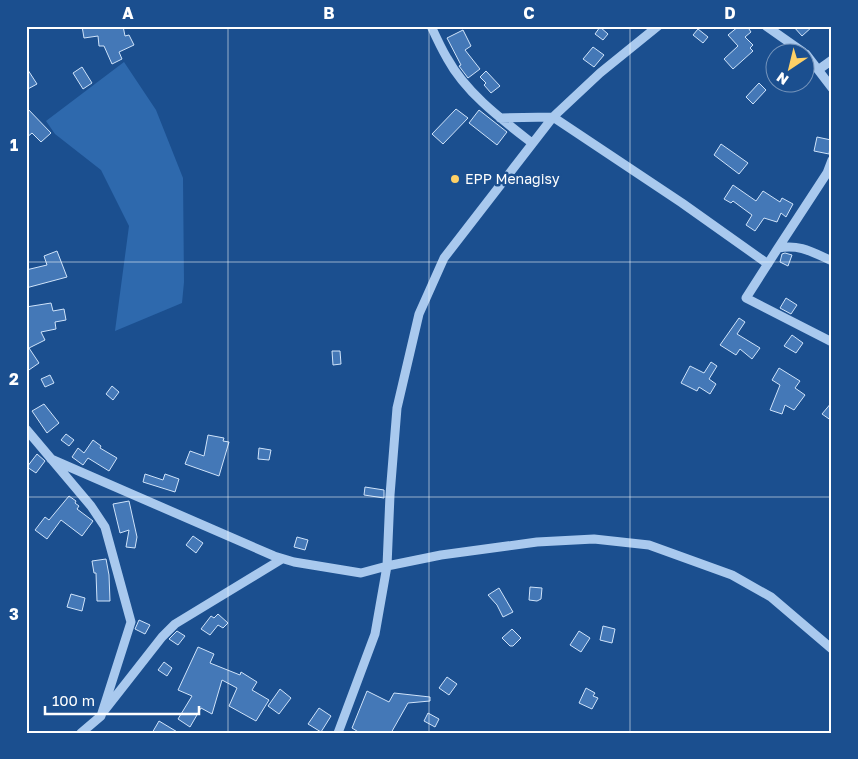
<svg xmlns="http://www.w3.org/2000/svg" width="858" height="759" font-family="'Golos Text',sans-serif">
<style>
.green{fill:#2e69ad}
.building{fill:#4478b7;stroke:#cfe3fa}
.lines{fill:none;stroke-linecap:round;stroke-linejoin:round}
.minor{stroke:#a9c9ee;stroke-width:9}
.grid{fill:none;stroke:#fff;stroke-width:1;stroke-opacity:0.55}
.poi-dot{fill:#ffd166;stroke:#1b4f8f;stroke-width:2}
.labels{text-anchor:middle;stroke-width:5;stroke-linejoin:round;paint-order:stroke}
.poi-label{font-size:14px;fill:#fff;stroke:#1b4f8f;text-anchor:start}
.neatline{fill:none;stroke:#fff;stroke-width:2}
.grid-label{font-size:16px;text-anchor:middle;font-weight:bold;fill:#fff}
</style>
<rect width="100%" height="100%" fill="#1b4f8f"/>
<path class="green" d="M124,62L156,110L183,178L184,282L182,303L115,331L129,226L101,170L55,134L46,121Z"/>
<path class="building" d="M82,26H123L125,36L129,35L134,45L119,52L122,59L112,64L104,46H99L98,36L84,38Z
M739,26H747L751,32L745,37L753,45L750,48L753,51L733,69L724,59L738,46L728,35Z
M793,26H813L802,36Z
M600,27L608,34L603,40L595,34Z
M698,29L708,37L703,43L693,35Z
M463,30L471,46L465,50L480,69L468,78L459,66L461,65L447,38Z
M593,47L604,55L594,67L583,59Z
M26,67L37,84L26,90Z
M82,67L92,83L83,89L73,73Z
M486,71L500,86L491,93L484,85L486,83L480,77Z
M759,83L766,90L753,104L746,97Z
M26,107L51,133L41,142L32,133L26,138Z
M456,109L468,118L443,144L432,134Z
M479,110L507,132L497,145L469,123Z
M817,137L831,140L829,154L814,151Z
M721,144L748,163L739,174L714,155Z
M733,185L756,201L763,191L780,202L782,198L793,204L786,217L781,213L777,222L764,218L755,231L746,225L752,215L733,201L731,203L724,199Z
M57,251L67,277L26,288V270L47,265L44,256Z
M785,253L792,255L788,266L780,262L782,254Z
M786,298L797,305L791,314L780,308Z
M51,303L53,311L64,309L66,320L55,322L56,329L41,332L45,340L29,348L39,363L26,372V307Z
M739,318L745,322L737,334L760,348L752,359L740,349L736,355L720,345Z
M792,335L803,343L796,353L784,346Z
M332,351H340L341,364L333,365Z
M711,362L717,366L709,379L716,384L710,394L699,387L697,391L681,383L690,366L704,373Z
M779,368L800,381L795,388L805,395L794,410L785,405L782,414L770,410L780,385L772,380Z
M50,375L54,383L45,387L41,379Z
M112,386L119,392L113,400L106,394Z
M832,402V421L822,414Z
M44,404L59,423L47,433L32,411Z
M66,434L74,440L69,446L61,440Z
M208,435L224,438L223,441L229,442L219,476L185,464L190,451L204,456Z
M93,440L101,446L100,448L117,458L109,471L88,458L83,465L72,457L78,448L84,453Z
M259,448L271,450L269,460L258,459Z
M37,454L45,461L36,473L27,467Z
M145,474L163,480L165,474L179,479L175,492L143,482Z
M365,487L384,490V498L364,495Z
M69,496L76,501L75,503L79,506L77,509L93,521L82,536L61,520L47,539L35,530L45,517L49,520Z
M129,501L137,537L135,548L126,547L129,530L120,533L113,504Z
M193,536L203,543L196,553L186,545Z
M297,537L308,540L305,550L294,547Z
M106,559L109,575L110,601H97L96,573H94L92,561Z
M530,587L542,588L541,599L537,601L529,600Z
M499,588L513,612L503,617L497,605L488,595Z
M71,594L85,598L82,611L67,607Z
M218,614L228,623L223,628L218,625L210,635L201,629L211,616L214,618Z
M139,620L150,625L145,634L135,629Z
M603,626L615,629L612,643L600,640Z
M512,629L521,638L513,646H510L502,638Z
M177,631L185,636L178,645L169,639Z
M579,631L590,638L581,652L570,645Z
M198,647L214,654L210,663L240,675L241,672L257,682L252,690L269,700L256,721L229,706L237,688L222,680L212,714L201,708L190,727L178,719L192,696L178,690Z
M164,662L172,668L167,676L158,670Z
M447,677L457,684L449,695L439,688Z
M586,688L595,693L593,696L598,698L592,709L579,703Z
M280,689L291,698L279,714L268,706Z
M367,691L389,702L394,693L430,697V701L408,703L391,733H360L352,728Z
M319,708L331,716L321,732L308,724Z
M428,713L439,719L435,727L424,721Z
M159,721L179,733H152Z"/>
<g class="lines">
<path class="minor" d="M431,26C436,37 441,48 447,58C466,93 501,119 532,143
M766,26L803,52
M806,54L832,88
M818,70L832,60
M500,118L553,117L682,203L768,264
M778,248L827,173L832,160
M832,261C812,252 800,244 778,248L746,298L832,342
M26,429L91,506L105,527L131,622L101,716L81,733
M51,459L274,556L294,562L361,573L387,566L441,555L537,542L594,539L649,545L732,575L771,597L832,649
M104,711L162,637L175,624L282,559
M338,733L375,634L387,566L390,495L397,408L419,314L444,258L553,117L600,73L658,26"/>
</g>
<path class="grid" d="M228,26V733M429,26V733M630,26V733M26,262H832M26,497H832"/>
<circle class="poi-dot" cx="455" cy="179" r="5"/>
<g class="labels">
<g class="poi-label">
<text x="465" y="184">EPP Menagisy</text>
</g>
</g>
<rect width="858" height="759" fill="none" stroke="#1b4f8f" stroke-width="55"/>
<g transform="translate(790 68) rotate(215)"><circle r="24" fill="#1b4f8f" stroke="#7695bc"/>
<path d="M0-4L9 19L0 12L-9 19Z" fill="#ffd166"/>
<text y="-8" font-size="14" font-weight="bold" text-anchor="middle" fill="#ffffff">N</text>
</g>
<path d="M45 706v8h154v-8" fill="none" stroke="#ffffff" stroke-width="2.5"/>
<text x="52" y="706" font-size="15" fill="#ffffff" stroke="#1b4f8f" stroke-width="4" paint-order="stroke">100 m</text>
<rect x="28" y="28" width="802" height="704" class="neatline"/>
<g class="grid-label">
<text x="128" y="19">A</text>
<text x="329" y="19">B</text>
<text x="529" y="19">C</text>
<text x="730" y="19">D</text>
<text x="14" y="151">1</text>
<text x="14" y="385">2</text>
<text x="14" y="620">3</text>
</g>
</svg>
